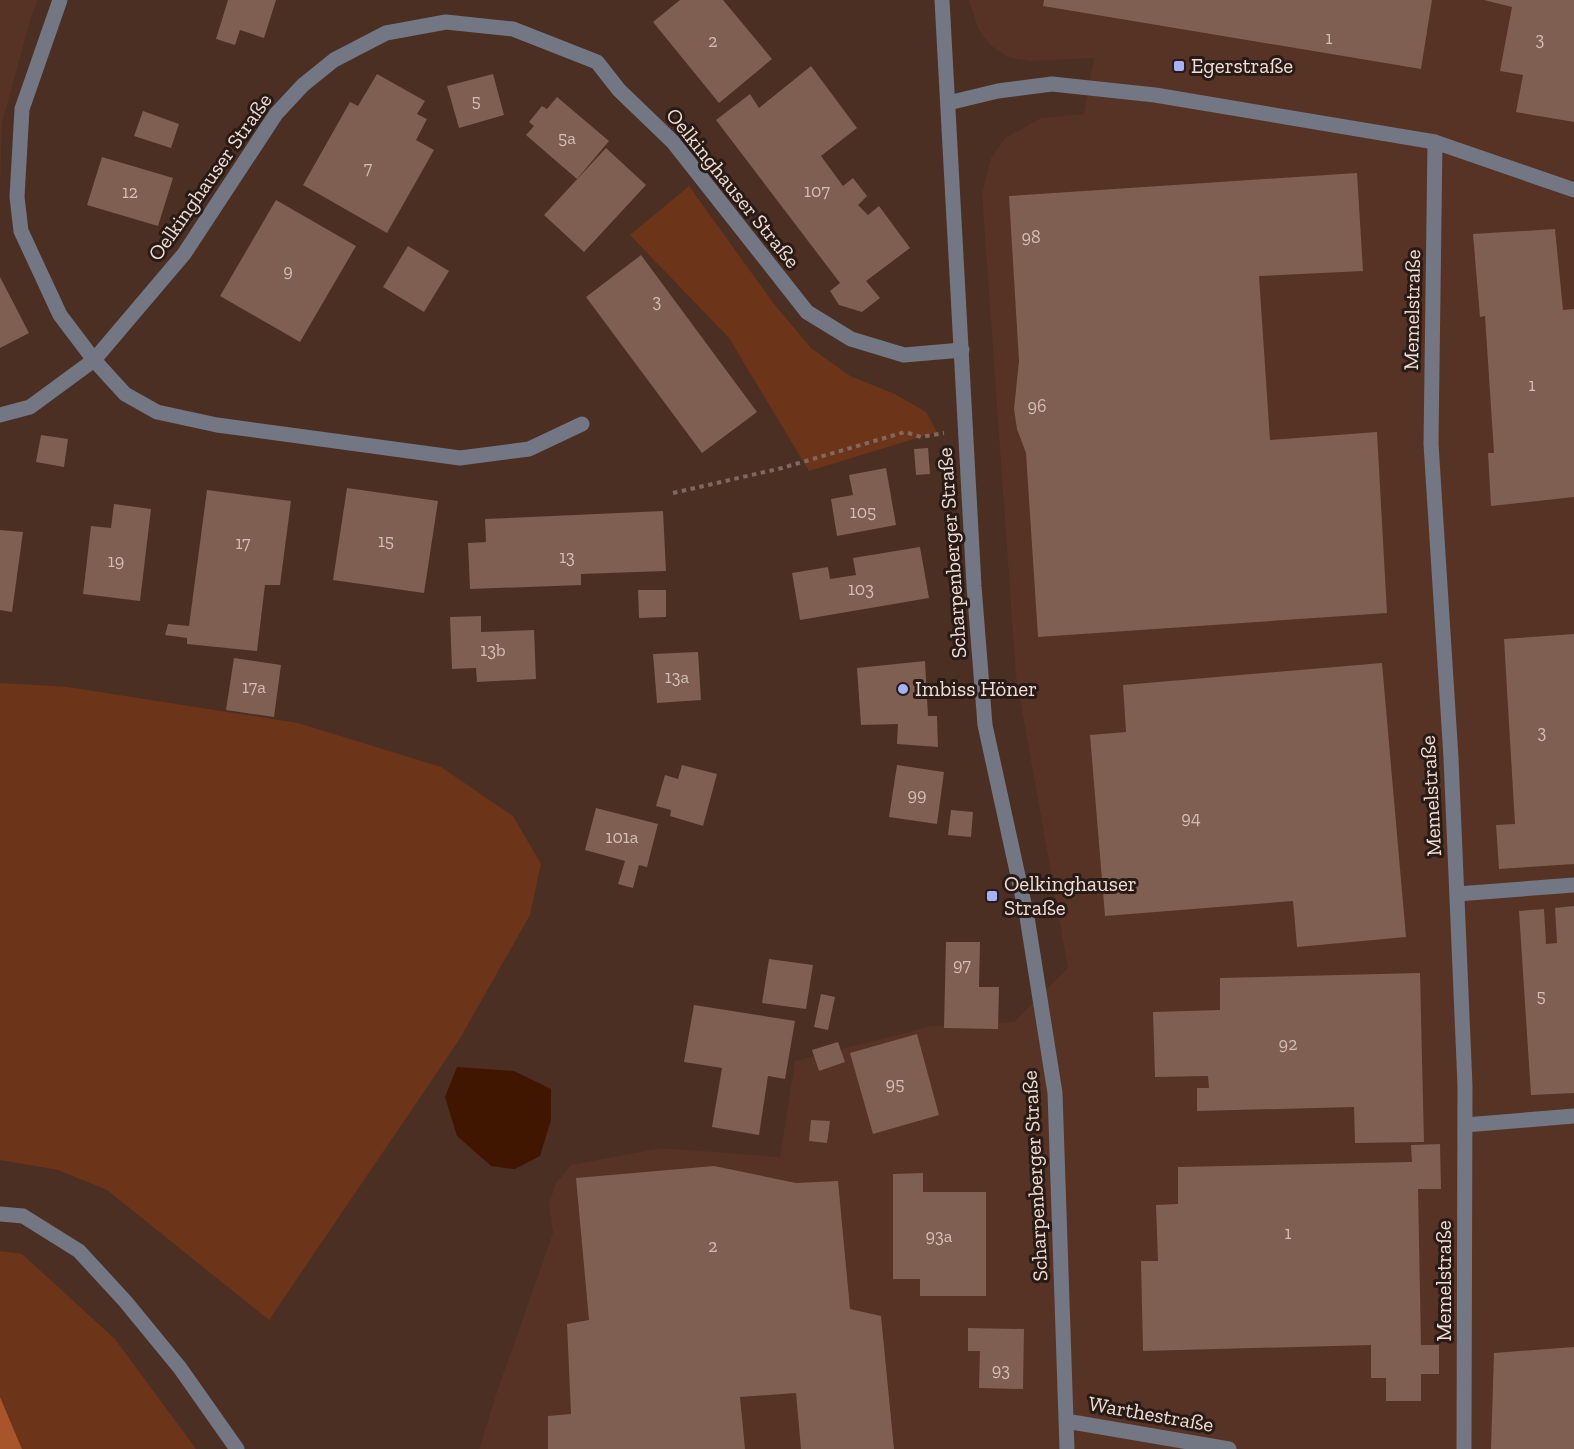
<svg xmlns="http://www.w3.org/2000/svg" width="1574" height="1449" font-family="'Zilla Slab',serif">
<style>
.built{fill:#563324}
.green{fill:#6c3418}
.forest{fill:#a9552b}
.water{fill:#411601}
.building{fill:#7e5f51}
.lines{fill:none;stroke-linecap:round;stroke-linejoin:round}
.path{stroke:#81685e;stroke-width:4;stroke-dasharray:4.5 4.5;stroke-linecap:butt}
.minor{stroke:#737683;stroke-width:15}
.poi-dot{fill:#a4b2fc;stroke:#281b15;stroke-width:2}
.labels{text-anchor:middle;stroke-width:6;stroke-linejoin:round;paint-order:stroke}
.number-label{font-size:18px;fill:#d4beb5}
.poi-label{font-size:21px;fill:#f0ded6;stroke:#281b15;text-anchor:start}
.street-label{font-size:21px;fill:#f0ded6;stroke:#281b15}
</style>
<rect width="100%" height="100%" fill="#4b2f23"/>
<path class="built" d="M0,0H38L32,14L2,123L0,194Z
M969,0H1574V1449H479L497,1392L553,1233L549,1204L556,1183L571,1165L661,1148L780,1157L795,1061L932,1026L1014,1022L1068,968L1016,676L982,194L991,158L1005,138L1041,118L1084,114L1094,58L1030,61L1008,57L990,45L978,28Z"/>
<path class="green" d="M689,186L774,304L811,348L850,376L895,394L926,412L937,432L809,471L729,338L630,235Z
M0,683L68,687L298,723L441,767L513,816L541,864L530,915L459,1040L269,1320L107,1190L58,1170L0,1160Z
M0,1251L22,1254L115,1339L196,1449H22L0,1397Z"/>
<path class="forest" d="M0,1397L22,1449H0Z"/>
<path class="water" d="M457,1067L514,1071L551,1089V1120L540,1156L515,1169L491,1166L457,1136L445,1097Z"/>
<path class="building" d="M228,0H276L264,38L240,30L235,45L216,39Z
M680,0H723L772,59L719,103L653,22Z
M1044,0H1432L1421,69L1043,6Z
M1484,0H1574V122L1516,112L1523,75L1500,71L1512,7Z
M811,66L857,128L821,156L843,186L853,178L867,196L858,205L868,215L879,206L910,248L866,281L880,298L862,312L839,305L830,291L840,283L716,120L750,94L759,108Z
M377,74L425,101L417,114L427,119L416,140L434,150L387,233L303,185L350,102L358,106Z
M493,74L504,115L459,128L447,86Z
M557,97L609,141L577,179L526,135L534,126L529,122L542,106L547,109Z
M143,111L179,124L171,148L134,136Z
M606,148L646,185L584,252L544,215Z
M102,157L173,178L158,226L87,205Z
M1357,173L1363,271L1259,276L1270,440L1377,432L1387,613L1038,637L1026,453L1017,429L1014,409L1019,361L1009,196Z
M276,200L356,246L300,342L220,296Z
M1555,229L1563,310L1574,309V497L1491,506L1488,453H1494L1485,316L1480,317L1473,234Z
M408,246L449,271L424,312L383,287Z
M641,255L757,412L702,453L586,297Z
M0,277L29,333L0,348Z
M41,435L68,439L64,467L36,462Z
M928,448L930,474L916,475L914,449Z
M886,468L896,525L837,536L831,499L853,495L849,475Z
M347,488L438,501L424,593L333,580Z
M207,490L291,501L280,585H265L257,651L187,644V638L165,635L168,624L189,626Z
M114,504L151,509L140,601L83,594L91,526L111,528Z
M663,511L666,571L581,574V585L470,589L468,543L486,542L485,519Z
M0,530L23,532L12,612L0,610Z
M920,547L929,598L800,620L792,573L828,567L830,579L856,575L853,558Z
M638,590H666V617L639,618Z
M481,616V632L534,630L536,679L477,682L476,668L452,669L450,617Z
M1574,634V864L1499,869L1496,825L1515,824L1504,639Z
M698,652L701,700L657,703L653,654Z
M234,658L281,665L274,717L226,710Z
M925,661L928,716H937L938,747L897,744L898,724L861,725L857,668Z
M1382,663L1406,937L1297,947L1293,901L1105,916L1090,735L1126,732L1123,685Z
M682,765L717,774L703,826L670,816L671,810L656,806L665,775L678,779Z
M897,765L944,772L937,824L889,817Z
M596,808L658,824L647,867L639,865L633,888L618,884L625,861L585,850Z
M951,810L973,812L971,837L948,835Z
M1574,906V1093L1531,1095L1519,911L1544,909L1546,944L1557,943L1555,908Z
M946,942H980L979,987H999L998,1029L944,1028Z
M769,959L813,965L806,1009L762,1003Z
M1420,973L1424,1142L1355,1143L1354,1107L1197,1111V1088H1209L1208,1076L1155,1077L1153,1012L1220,1010V978Z
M821,994L835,997L828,1030L814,1027Z
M694,1005L795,1021L785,1079L768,1076L759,1135L712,1127L722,1068L684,1062Z
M917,1034L939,1115L873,1134L850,1053Z
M838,1042L845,1062L819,1071L812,1050Z
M811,1120L830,1121L827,1143L809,1141Z
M1440,1144L1441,1189H1418L1421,1345H1439V1374H1421V1401H1386V1378H1371V1345L1143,1351L1141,1261H1158L1156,1205L1178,1204V1167L1412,1162L1411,1145Z
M714,1166L796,1183L838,1181L850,1309L881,1316L894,1449H801L796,1393L740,1397L745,1449H548V1416L571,1414L567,1324L589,1320L576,1178Z
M923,1173V1192H986V1296H920V1279H893V1174Z
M968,1328L1024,1329L1023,1389L979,1388L980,1351H968Z
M1574,1347V1449H1491L1494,1353Z"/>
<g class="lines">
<path class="path" d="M673,493L782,468L905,432L921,437L944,433"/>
<path class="minor" d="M60,0L22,109L17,197L21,231L60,315L94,360L125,394L157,412L217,425L460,458L529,449L582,424
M942,0L974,586L985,725L1027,917L1055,1093L1067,1449
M948,103L998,91L1052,84L1155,95L1435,142L1574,190
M1435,142L1431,444L1451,758L1465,1086L1464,1449
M0,415L30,407L94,360L184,254L276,114L303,85L334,60L386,33L446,22L513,29L597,62L619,90L673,142L807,312L851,339L904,355L962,350
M1457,894L1574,885
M1465,1125L1574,1116
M0,1214L23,1216L79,1251L125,1301L180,1368L237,1449
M1066,1421L1229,1449"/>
</g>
<g class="poi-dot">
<rect x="1173" y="60" width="12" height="12" rx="3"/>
<circle cx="903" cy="689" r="6"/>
<rect x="986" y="890" width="12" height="12" rx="3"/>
</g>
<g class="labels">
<g class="number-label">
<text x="1329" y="44">1</text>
<text x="1540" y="45">3</text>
<text x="713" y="47">2</text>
<text x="476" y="107">5</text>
<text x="567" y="144">5a</text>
<text x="368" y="174">7</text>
<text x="817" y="197">107</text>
<text x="130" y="198">12</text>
<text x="1031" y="243">98</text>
<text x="288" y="277">9</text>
<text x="657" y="307">3</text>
<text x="1532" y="391">1</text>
<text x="1037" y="412">96</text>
<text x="863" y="518">105</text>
<text x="386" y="547">15</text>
<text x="243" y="549">17</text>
<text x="567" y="563">13</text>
<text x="116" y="567">19</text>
<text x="861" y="595">103</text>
<text x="493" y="656">13b</text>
<text x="677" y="683">13a</text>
<text x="254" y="693">17a</text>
<text x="1542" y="738">3</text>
<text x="917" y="801">99</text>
<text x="1191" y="824">94</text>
<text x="622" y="843">101a</text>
<text x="962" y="971">97</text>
<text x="1541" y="1002">5</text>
<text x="1288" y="1050">92</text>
<text x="895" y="1090">95</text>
<text x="1288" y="1239">1</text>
<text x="939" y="1242">93a</text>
<text x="713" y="1252">2</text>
<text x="1001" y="1376">93</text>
</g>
<g class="poi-label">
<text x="1191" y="73">Egerstraße</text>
<text x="915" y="696">Imbiss Höner</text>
<text x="1004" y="891">Oelkinghauser<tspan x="1004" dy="24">Straße</tspan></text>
</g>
<g class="street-label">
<text transform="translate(210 177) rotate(-55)" y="7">Oelkinghauser Straße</text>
<text transform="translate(733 188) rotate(51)" y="7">Oelkinghauser Straße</text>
<text transform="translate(1412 310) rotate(-89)" y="7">Memelstraße</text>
<text transform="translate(952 553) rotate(-94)" y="7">Scharpenberger Straße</text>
<text transform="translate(1431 796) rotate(-93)" y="7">Memelstraße</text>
<text transform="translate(1035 1176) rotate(-93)" y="7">Scharpenberger Straße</text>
<text transform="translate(1444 1281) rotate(-90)" y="7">Memelstraße</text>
<text transform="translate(1151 1414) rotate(10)" y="7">Warthestraße</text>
</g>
</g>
</svg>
